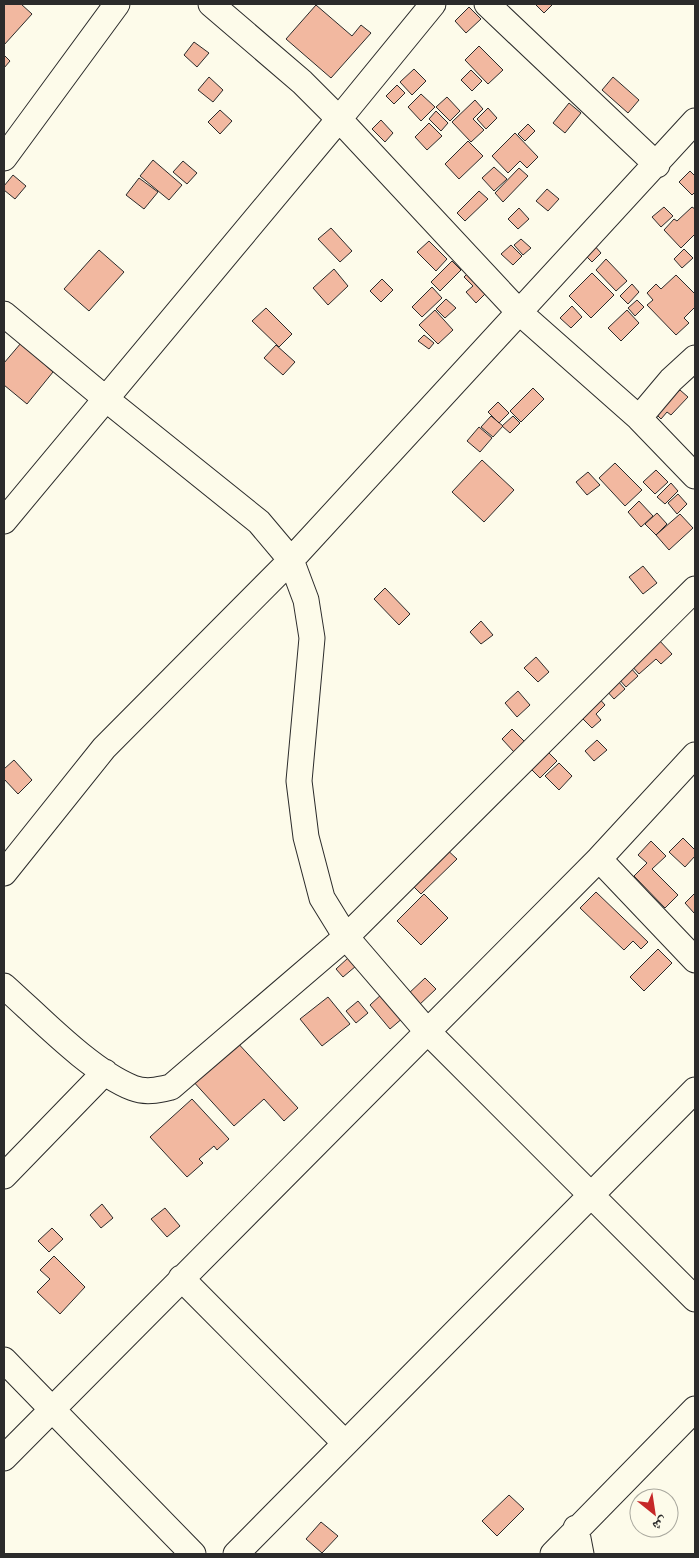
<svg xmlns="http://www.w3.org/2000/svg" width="699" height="1558" font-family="'Nunito Sans','Noto Naskh Arabic',sans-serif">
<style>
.building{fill:#f2b8a0;stroke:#2b2b2b}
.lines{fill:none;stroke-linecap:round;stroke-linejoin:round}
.street-casing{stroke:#2b2b2b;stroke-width:27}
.street{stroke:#fdfbea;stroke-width:25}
</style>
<rect width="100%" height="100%" fill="#fdfbea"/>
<path class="building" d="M4,4H21L32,14L4,45Z
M535,4H553L544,13Z
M316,5L352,36L361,25L371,33L331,78L286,39Z
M469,7L481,19L466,33L455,21Z
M194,42L209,53L197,67L184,55Z
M479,46L503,70L488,84L465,60Z
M4,55L10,61L4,68Z
M414,69L426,81L412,95L400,82Z
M471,70L482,81L472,91L461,80Z
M209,77L223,90L213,102L198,90Z
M613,77L639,100L628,113L602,90Z
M397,85L405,93L394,104L386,96Z
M421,94L435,107L421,121L408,107Z
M447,97L460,111L450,121L436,107Z
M475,100L483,109L473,119L484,130L471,142L452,122Z
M569,103L581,113L565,133L553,123Z
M488,108L497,118L486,129L477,119Z
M220,110L232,121L220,134L208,122Z
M436,111L448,123L441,131L429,119Z
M381,120L393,133L385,142L372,129Z
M429,123L442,136L427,150L415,137Z
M528,124L535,131L525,141L518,134Z
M515,133L538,157L527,168L520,161L508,173L492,156Z
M468,141L483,156L459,179L445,164Z
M153,160L182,185L169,200L140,176Z
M183,161L197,173L187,184L173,172Z
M494,167L507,179L494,191L482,178Z
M519,168L528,176L503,202L495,193Z
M690,171L695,176V192L692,195L679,182Z
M13,175L26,186L15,199L4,190V186Z
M139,178L158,192L144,209L126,195Z
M547,189L559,199L548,211L536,201Z
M479,191L488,199L465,221L457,213Z
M664,207L673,216L661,227L652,217Z
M692,207L695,209V234L681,248L664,230L674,219L677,221Z
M519,208L529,219L518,229L508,219Z
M331,228L352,251L340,262L318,239Z
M521,239L531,248L523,255L514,245Z
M429,241L447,259L436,271L417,252Z
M593,244L601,253L592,262L583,253Z
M511,245L522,256L513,265L501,254Z
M684,249L693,258L682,268L674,259Z
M99,250L124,272L89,311L64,289Z
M606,259L627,281L616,291L596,270Z
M452,261L461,270L440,291L431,282Z
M473,268L492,287L476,303L466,292L473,286L464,277Z
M334,269L348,286L328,305L313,288Z
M592,273L614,295L591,318L569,296Z
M676,275L695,294V307L684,318L689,323L676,335L647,305L653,300L647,293L656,284L661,289Z
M382,279L393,290L381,302L370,291Z
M632,284L639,292L628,304L620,296Z
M432,287L442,298L422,317L412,307Z
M446,299L456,308L445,318L436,309Z
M637,300L644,307L635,316L628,308Z
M572,306L582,317L571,328L560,318Z
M266,308L292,334L279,347L252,321Z
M435,310L453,330L438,344L419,325Z
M627,310L639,323L621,341L608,328Z
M424,335L434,343L429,349L418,341Z
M21,343L53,372L27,404L4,385V363Z
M276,345L295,362L283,375L264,358Z
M533,388L544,399L521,422L510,411Z
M680,390L688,397L671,415L667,412L661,419L656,414Z
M498,402L509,413L499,423L488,412Z
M491,416L503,426L493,437L481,427Z
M513,416L520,423L510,433L502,426Z
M479,427L492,438L480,452L467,441Z
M482,460L514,490L484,522L452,492Z
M615,463L642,490L625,506L599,478Z
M656,470L668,482L655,494L643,482Z
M588,472L600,485L587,495L576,482Z
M671,483L678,491L665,504L657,497Z
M678,494L687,504L677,514L668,503Z
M639,501L653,516L641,527L628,512Z
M657,513L667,524L656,535L645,524Z
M680,514L693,528L669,550L656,535Z
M643,566L657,583L643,594L629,577Z
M385,588L410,614L399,625L374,599Z
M481,621L493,635L481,644L470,632Z
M658,639L672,654L661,664L656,659L639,674L630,664Z
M536,657L549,672L538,682L524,668Z
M629,666L638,676L626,687L617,677Z
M617,680L625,689L614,699L606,690Z
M518,691L530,705L517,717L505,703Z
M597,696L605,705L596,714L601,720L592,728L579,715Z
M512,729L525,742L514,752L502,739Z
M597,740L607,750L594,761L585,751Z
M544,748L557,761L540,778L527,765Z
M14,760L32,780L18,794L4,779V769Z
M559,763L572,776L559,790L545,776Z
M683,838L695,850V856L685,867L669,852Z
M651,841L666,856L652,869L678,895L665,908L634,876L647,863L638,855Z
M443,846L457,859L421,894L408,881Z
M596,892L648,942L641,949L633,941L624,950L580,908Z
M695,893V912L694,913L685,903Z
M424,894L448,918L421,945L397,921Z
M658,949L672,963L644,991L630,977Z
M348,958L356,966L343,977L336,969Z
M425,978L436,989L418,1006L407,995Z
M383,993L404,1017L390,1029L370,1005Z
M328,997L350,1024L322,1046L300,1019Z
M358,1001L368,1013L356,1023L346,1011Z
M234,1039L298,1108L284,1121L264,1099L234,1126L191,1079Z
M192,1099L229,1139L217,1150L214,1146L199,1159L203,1163L187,1177L150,1137Z
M102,1204L113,1218L101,1228L90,1215Z
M165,1208L180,1226L167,1237L151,1219Z
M52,1228L63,1239L49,1252L38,1241Z
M54,1256L85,1287L60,1314L37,1292L50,1279L40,1270Z
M509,1495L524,1509L497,1536L482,1521Z
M321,1522L338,1536L322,1553L306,1539Z"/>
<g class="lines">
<g class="street-casing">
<path id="street" d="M433,4L339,119L519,312L639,418L695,476
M487,4L657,165
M4,158L117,4
M4,314L106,399L259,522L291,560L306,600L312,638L299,781L306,837L322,898L346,937L426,1030L695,1299
M639,418L671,380L695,358
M4,521L339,119L302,82L211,4
M599,859L695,960
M4,873L104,748L291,560L695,121
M4,986C39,1017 90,1071 133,1088C146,1093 158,1090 171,1087L346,937L695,589
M4,1176L105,1072
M181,1278L345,1443
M4,1360L193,1554
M4,1458L599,859L695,755
M576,1528L581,1554
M236,1554L695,1090
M553,1554L695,1409"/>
</g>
<use href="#street" class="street"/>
</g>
<rect width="699" height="1558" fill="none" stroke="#2b2b2b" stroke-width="10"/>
<g transform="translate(654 1513) rotate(150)"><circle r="24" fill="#fdfbea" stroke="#a9a89e"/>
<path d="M0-4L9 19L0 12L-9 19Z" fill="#c62828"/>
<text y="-8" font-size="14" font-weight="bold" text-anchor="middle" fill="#2b2b2b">ش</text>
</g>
</svg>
